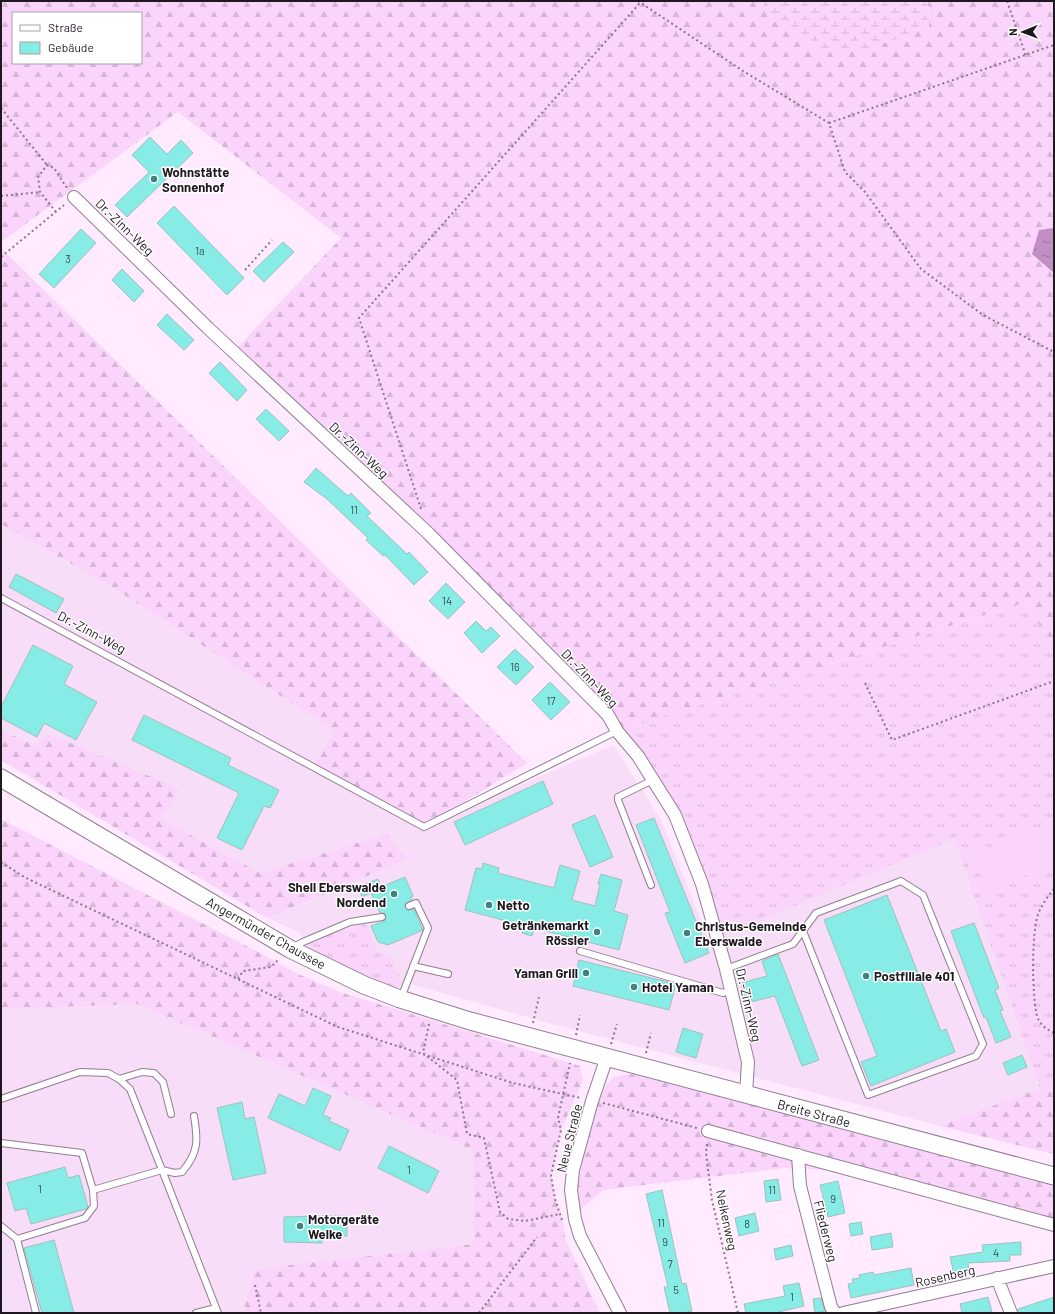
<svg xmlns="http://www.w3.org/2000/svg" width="1055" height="1314" font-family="Barlow,sans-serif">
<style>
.built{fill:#f7ddf8}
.grass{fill:url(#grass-tufts)}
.forest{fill:url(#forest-firs);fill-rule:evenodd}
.wetland{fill:url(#wetland-marsh)}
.garden{fill:#fad4fb}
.water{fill:url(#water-ripples)}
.building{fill:#86ece5;stroke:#9fc1be}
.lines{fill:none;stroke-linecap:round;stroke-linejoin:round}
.service-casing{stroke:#917e91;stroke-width:8}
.minor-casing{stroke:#917e91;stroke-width:14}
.secondary-casing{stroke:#917e91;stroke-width:19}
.path{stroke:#877987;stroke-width:2;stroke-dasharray:2 3;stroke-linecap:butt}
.service{stroke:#fff;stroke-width:6}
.minor{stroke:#fff;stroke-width:12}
.secondary{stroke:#fff;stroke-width:17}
.poi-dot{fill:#3c837f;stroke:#fff;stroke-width:1.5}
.labels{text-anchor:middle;stroke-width:3;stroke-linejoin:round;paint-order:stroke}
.number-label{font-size:11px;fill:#3a4d51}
.poi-label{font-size:13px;font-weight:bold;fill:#201820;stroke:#fff;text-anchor:start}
.street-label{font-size:13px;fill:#201820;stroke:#fff}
</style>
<defs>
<pattern id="grass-tufts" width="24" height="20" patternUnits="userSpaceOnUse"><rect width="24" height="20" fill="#fad4fb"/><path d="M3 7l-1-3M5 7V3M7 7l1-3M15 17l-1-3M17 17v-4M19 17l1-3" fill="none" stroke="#d6b5d7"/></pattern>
<pattern id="forest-firs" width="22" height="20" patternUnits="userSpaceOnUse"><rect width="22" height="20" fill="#fad4fb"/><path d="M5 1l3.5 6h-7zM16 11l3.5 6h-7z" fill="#d6b5d7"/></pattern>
<pattern id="wetland-marsh" width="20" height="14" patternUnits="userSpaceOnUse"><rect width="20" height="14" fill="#fad4fb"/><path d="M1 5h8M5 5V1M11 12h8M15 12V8" fill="none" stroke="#d6b5d7"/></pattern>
<pattern id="water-ripples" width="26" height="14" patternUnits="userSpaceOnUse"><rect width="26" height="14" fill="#c28ec4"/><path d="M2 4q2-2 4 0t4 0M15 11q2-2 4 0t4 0" fill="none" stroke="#9d739f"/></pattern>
</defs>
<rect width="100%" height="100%" fill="#ffeaff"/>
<path class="built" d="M1,524L112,587L335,731L313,767L424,827L613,745L660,818L709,941L954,839L1040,1088L940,1126L552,1024L389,978L317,948L295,930L267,918L408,859L386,834L260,873L161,819L180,788L36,746L1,730Z
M137,1004L473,1150L474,1244L255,1269L243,1313H1V1009Z"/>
<path class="grass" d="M1023,603L1054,644V1086L1040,1088L954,839L718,938L675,815L617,731Z
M366,923L377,951L392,958L403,985L396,989L308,950L307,944L310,941Z"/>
<path class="forest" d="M1,1H762L772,20L929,27L928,1H1054V228L1039,230L1054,273V644L1023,603L617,731L608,715L233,352L341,238L178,112L1,242ZM13,13H141V63H13Z
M1,248L527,763L424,827L313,767L335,731L112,587L1,524Z
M1,730L36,746L47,733L180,789L161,819L260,873L386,834L408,859L267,918L1,760Z
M1,819L262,954L298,974L340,992L580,1066L583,1080L561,1130L551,1176L555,1199L564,1227L565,1239L600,1313H243L255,1269L474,1244L473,1150L137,1004L1,1009Z
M629,1074L649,1076L1054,1182V1230L829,1170L784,1168L603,1190L580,1210L577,1190L585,1140L603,1089L613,1077Z
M1054,1086V1154L940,1126L1040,1088Z"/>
<path class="wetland" d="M762,1H928L929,27L863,51L816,48L772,20Z"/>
<path class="garden" d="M1050,823L1054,834V865L987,891L972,854Z"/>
<path class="water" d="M1054,228V273L1032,254L1039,230Z"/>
<path class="building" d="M150,137L167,154L181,140L193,153L127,217L115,205L149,172L132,155Z
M174,206L244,278L227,295L157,223Z
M81,229L96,243L54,288L39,274Z
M283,242L294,252L264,282L253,271Z
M122,269L144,291L134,302L112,280Z
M167,314L194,340L184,350L157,325Z
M220,362L247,390L237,401L209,373Z
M266,409L289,431L279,441L256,419Z
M316,468L348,496L351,493L371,513L367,516L407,554L409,552L428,572L414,585L385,555L383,556L366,540L368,538L327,499L304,482Z
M16,574L64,599L56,613L9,587Z
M446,583L465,602L448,619L429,601Z
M476,621L486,631L491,627L500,636L482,653L464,633Z
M33,645L73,666L64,684L97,702L76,740L44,723L37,737L1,718V707Z
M515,649L534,667L516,685L497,667Z
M550,682L570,702L551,720L532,700Z
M144,715L231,758L228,765L279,790L270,808L264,806L242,850L217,838L239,793L132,740Z
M543,781L553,804L465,845L454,822Z
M595,815L613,857L590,867L572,825Z
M654,818L709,953L685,963L665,913L670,912L636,825Z
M483,863L499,868L498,873L554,888L560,865L580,871L572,900L595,906L600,884H598L601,874L622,880L614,911L628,915L619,950L534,928L532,936L522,933L525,926L465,910L476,868L482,869Z
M405,877L413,896L411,897L412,900L405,904V907L408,910L414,909L423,930L388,945L378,942L371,926L384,921L386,916L384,913H380L371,893L362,897L358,887L378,879L381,887Z
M887,895L941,1031L946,1029L955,1052L871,1086L861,1062L877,1056L824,920Z
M974,923L999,988L995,990L1003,1010L1000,1011L1011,1037L996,1043L986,1017L984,1018L980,1008L951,931Z
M778,954L819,1060L802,1066L775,996L746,1003L741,983L767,976L762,961Z
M579,960L676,984L669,1010L573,986Z
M683,1028L703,1034L696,1058L676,1052Z
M1022,1055L1027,1067L1008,1075L1003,1063Z
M313,1088L331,1096L323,1115L331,1118L329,1121L349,1130L340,1151L268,1118L279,1094L305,1106Z
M242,1102L245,1119L254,1117L266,1173L233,1180L217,1108Z
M389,1146L439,1171L428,1193L378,1168Z
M65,1167L68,1178L79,1175L88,1207L86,1209L31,1224L26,1208L15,1211L7,1183Z
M778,1179L781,1200L766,1202L764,1181Z
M838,1181L845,1213L828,1217L820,1185Z
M662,1190L682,1284L686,1283L692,1311L682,1313H670L664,1287H668L646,1194Z
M755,1213L759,1231L739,1236L735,1218Z
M320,1216H347V1236H322V1243L284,1242V1217Z
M861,1222L863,1234L851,1236L849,1224Z
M891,1233L893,1247L872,1250L870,1237Z
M54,1240L74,1313H42L24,1248Z
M1021,1242V1255H1010V1261L968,1263L969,1272L954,1274L950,1257L983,1252L982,1245Z
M791,1245L793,1256L776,1260L774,1249Z
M911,1268L914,1285L851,1298L848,1284L853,1283L852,1279L860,1278L859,1275L873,1272L874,1275Z
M799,1283L804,1306L774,1313H746L744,1304L785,1296L783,1286Z
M988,1297L992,1312L962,1313L960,1304Z
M1054,1297V1313H1018V1309Z
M821,1298L825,1311L815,1313L813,1299Z"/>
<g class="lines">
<g class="service-casing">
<path id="service" d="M1,598L424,827L617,731
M651,885L618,800V797L653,780
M293,947L303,942L350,922L382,917
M580,951L723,993L731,990
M413,966L448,974
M726,969L793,944L816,913L901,881L923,895L983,1044L976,1056L868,1095L803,931
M401,998L428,928L416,903L409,906
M119,1079L142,1072L154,1073L163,1082L171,1114
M1,1099L80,1072L108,1073L119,1079L130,1089L162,1170L93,1190L82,1153L1,1143
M162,1170L218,1313
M162,1170L175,1173L182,1172C199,1152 198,1140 194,1116
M1,1226L17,1239L36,1313
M17,1239L85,1218L94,1206L93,1190
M196,1313L216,1308"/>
</g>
<g class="minor-casing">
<path id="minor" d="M74,197L208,328L428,533L608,715L617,731L638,756L675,815L702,884L726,969L748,1062L746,1095
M607,1057L592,1101L573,1170L571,1190L575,1219L580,1236L620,1313
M708,1131L1054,1225
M798,1155L800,1186L831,1307L835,1313
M997,1278L1011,1313
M843,1313L1054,1266"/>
</g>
<g class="secondary-casing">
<path id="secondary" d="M1,778L290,949L364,985L400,999L470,1021L1054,1176"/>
</g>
<path class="path" d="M638,1L743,71L829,123L845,172L865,192L921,269L983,315L1054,352
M1007,1L1026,56
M1,108L47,165
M829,123L1054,45
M1,196L40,192
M56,212L40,192L38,177L47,165L54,168L67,188
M1,257L64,205
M245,270L272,240
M421,509L359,318L640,3
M865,683L892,740L1054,681
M1,862L24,877L338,1027L513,1083L581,1098
M1054,889C1049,895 1042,904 1039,912C1031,929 1032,997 1037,1016C1040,1025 1046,1029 1054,1033
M238,979L243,971L271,967L279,959
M533,1023L539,997
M429,1024L423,1053L457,1080L467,1134L484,1138L500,1212L508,1219L525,1221L560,1214
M576,1035L580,1015
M611,1044L617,1024
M646,1053L651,1033
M603,1103L697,1128
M707,1144L706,1153L712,1200L738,1313
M562,1220L555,1199L551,1176L561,1130L558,1118L570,1063
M255,1285L261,1313
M479,1313L537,1237"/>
<use href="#service" class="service"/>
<use href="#minor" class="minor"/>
<use href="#secondary" class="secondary"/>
</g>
<g class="poi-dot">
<circle cx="154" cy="179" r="4"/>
<circle cx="394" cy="894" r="4"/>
<circle cx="489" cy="905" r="4"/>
<circle cx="597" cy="932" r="4"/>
<circle cx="687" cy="933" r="4"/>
<circle cx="586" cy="973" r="4"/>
<circle cx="866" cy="976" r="4"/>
<circle cx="634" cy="987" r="4"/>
<circle cx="300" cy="1226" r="4"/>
</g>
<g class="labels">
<g class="number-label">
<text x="200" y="255">1a</text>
<text x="68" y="263">3</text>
<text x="354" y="514">11</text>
<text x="447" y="605">14</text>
<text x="515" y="671">16</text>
<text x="551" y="705">17</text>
<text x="409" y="1174">1</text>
<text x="40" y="1193">1</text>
<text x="772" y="1194">11</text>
<text x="833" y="1203">9</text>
<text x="661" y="1227">11</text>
<text x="747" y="1228">8</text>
<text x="665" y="1246">9</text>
<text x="996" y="1257">4</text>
<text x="670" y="1268">7</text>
<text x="676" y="1294">5</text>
<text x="792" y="1301">1</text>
</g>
<g class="poi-label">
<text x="162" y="177">Wohnstätte<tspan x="162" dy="15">Sonnenhof</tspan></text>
<text x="386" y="892" text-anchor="end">Shell Eberswalde<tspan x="386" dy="15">Nordend</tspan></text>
<text x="497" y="910">Netto</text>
<text x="589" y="930" text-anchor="end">Getränkemarkt<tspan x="589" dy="15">Rössler</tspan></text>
<text x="695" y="931">Christus-Gemeinde<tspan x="695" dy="15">Eberswalde</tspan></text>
<text x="578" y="978" text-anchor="end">Yaman Grill</text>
<text x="874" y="981">Postfiliale 401</text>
<text x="642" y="992">Hotel Yaman</text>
<text x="308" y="1224">Motorgeräte<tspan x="308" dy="15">Welke</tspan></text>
</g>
<g class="street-label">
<text transform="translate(125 227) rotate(44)" y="5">Dr.-Zinn-Weg</text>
<text transform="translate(359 450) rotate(43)" y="5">Dr.-Zinn-Weg</text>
<text transform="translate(92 632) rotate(28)" y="5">Dr.-Zinn-Weg</text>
<text transform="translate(590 678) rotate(46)" y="5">Dr.-Zinn-Weg</text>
<text transform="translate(266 933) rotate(29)" y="5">Angermünder Chaussee</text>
<text transform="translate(749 1005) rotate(77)" y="5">Dr.-Zinn-Weg</text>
<text transform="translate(814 1113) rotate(15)" y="5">Breite Straße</text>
<text transform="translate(569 1138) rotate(-76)" y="5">Neue Straße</text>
<text transform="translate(727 1220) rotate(78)" y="5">Nelkenweg</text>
<text transform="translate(826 1231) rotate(76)" y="5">Fliederweg</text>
<text transform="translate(945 1276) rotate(-13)" y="5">Rosenberg</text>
</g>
</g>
<rect width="1055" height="1314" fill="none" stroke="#201820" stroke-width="4"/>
<rect x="12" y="12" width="130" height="52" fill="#ffffff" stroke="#a6a3a6"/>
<rect x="20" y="25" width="20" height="6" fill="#ffffff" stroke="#a6a3a6"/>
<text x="48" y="32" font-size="12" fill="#201820">Straße</text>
<rect x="20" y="42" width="20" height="12" fill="#86ece5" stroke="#a6a3a6"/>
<text x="48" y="52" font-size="12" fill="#201820">Gebäude</text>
<g transform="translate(1023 32) rotate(269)" stroke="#ffffff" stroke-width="3" paint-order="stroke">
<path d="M0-3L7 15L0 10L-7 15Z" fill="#201820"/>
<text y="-6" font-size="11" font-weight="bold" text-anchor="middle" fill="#201820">N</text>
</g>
</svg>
